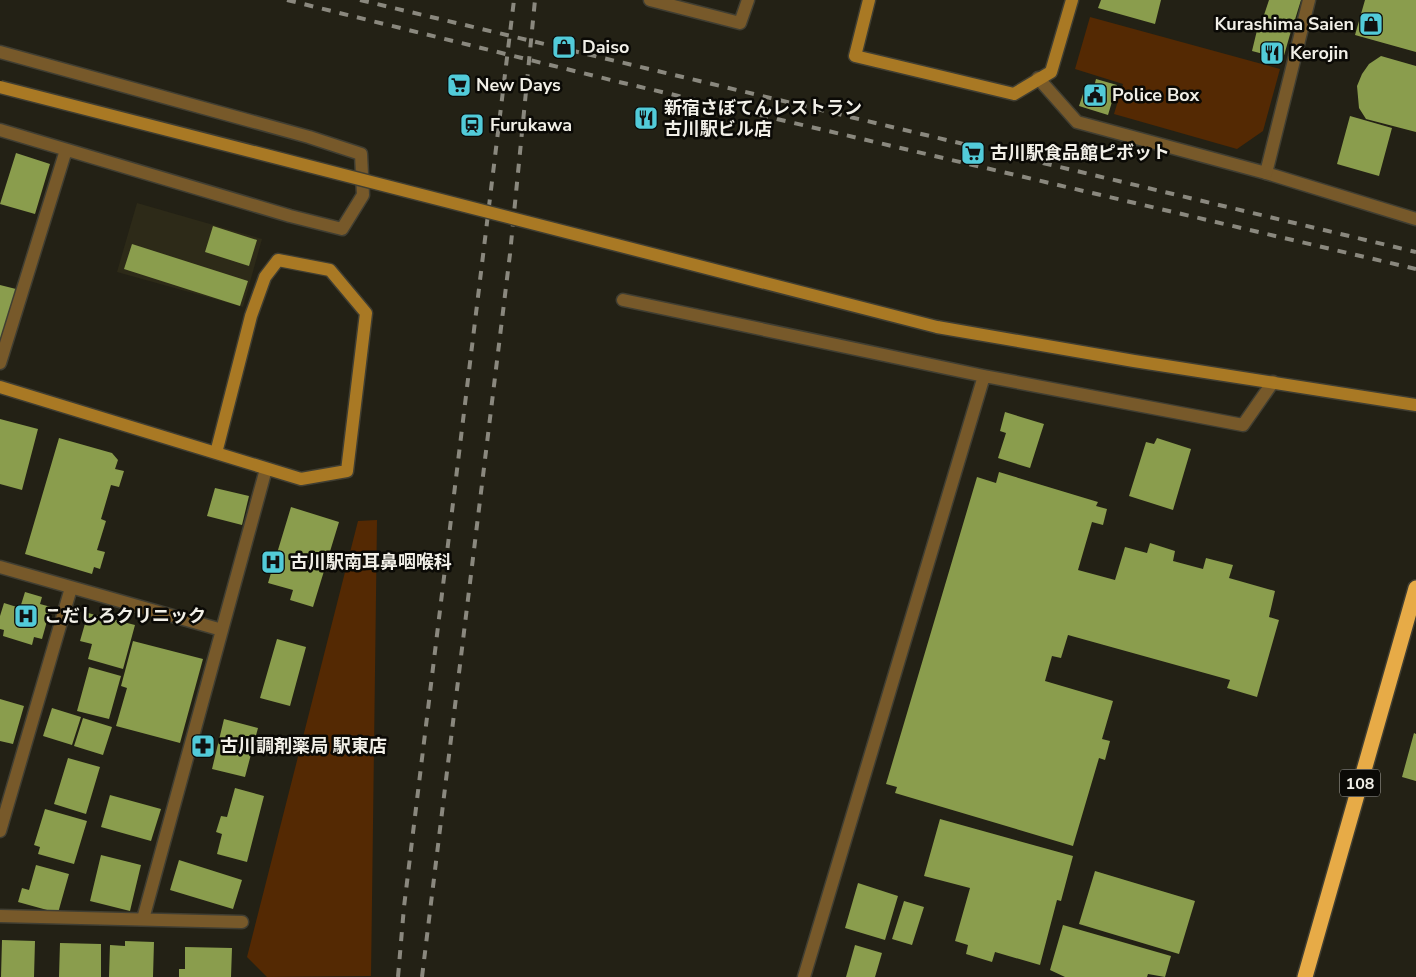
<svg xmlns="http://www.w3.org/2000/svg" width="1416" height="977" font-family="'Nunito Sans','Noto Sans JP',sans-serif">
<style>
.built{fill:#2d2a18}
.green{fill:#542903}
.building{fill:#8a9d4d}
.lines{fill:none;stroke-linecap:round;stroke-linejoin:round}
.lane-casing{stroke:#403e32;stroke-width:15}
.street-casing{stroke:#403e32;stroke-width:15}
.secondary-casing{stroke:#403e32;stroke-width:15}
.highway-casing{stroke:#403e32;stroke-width:18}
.lane{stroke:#77592a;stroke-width:12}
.street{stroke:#77592a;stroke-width:12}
.secondary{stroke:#a97924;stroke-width:12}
.highway{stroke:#e7ab47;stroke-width:15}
.rail{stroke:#8a887e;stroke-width:4;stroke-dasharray:9 9;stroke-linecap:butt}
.secondary-bridge-casing{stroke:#403e32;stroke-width:15;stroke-linecap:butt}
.secondary-bridge{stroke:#a97924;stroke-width:12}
.labels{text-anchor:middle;stroke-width:5;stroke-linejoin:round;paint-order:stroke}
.shield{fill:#0b0a06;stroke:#acaaa4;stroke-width:1}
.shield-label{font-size:16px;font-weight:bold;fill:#f1efe7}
.poi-label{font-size:18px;font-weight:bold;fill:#f1efe7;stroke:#0b0a06;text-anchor:start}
</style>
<rect width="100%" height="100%" fill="#232115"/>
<path class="built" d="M137,203L262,239L243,307L117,272Z"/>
<path class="green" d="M1090,17L1280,69L1263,131L1237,149L1114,114L1123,84L1075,69Z
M377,520L371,976L267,977L247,957L358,521Z"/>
<path class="building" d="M1101,0H1161L1155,24L1098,8Z
M1269,0H1301L1293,26L1263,18Z
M1365,0H1416V52L1355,35Z
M1259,22L1291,31L1283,59L1252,51Z
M1381,56L1416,66V132L1366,119L1359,108L1357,86L1362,74L1369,64Z
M1096,79L1117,85L1108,115L1079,106L1086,85L1094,87Z
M1350,116L1392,128L1379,176L1337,164Z
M16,153L50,164L35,214L0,204Z
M213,226L257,240L249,266L205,252Z
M132,244L248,281L240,306L124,269Z
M0,285L16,289L1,346H0Z
M1005,412L1044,424L1030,468L998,458L1006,433L1000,431Z
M0,419L38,429L22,490L0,484Z
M59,438L112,453L118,460L115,469L124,471L119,487L111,485L101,519L106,521L97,550L105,552L100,569L94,567L92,574L25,554Z
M1157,438L1191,449L1173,510L1129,496L1146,442L1154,444Z
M999,472L1098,502L1096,506L1107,509L1103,525L1092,522L1078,570L1115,580L1125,547L1147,553L1150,543L1175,551L1173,561L1203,569L1206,558L1233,565L1229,578L1275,591L1269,617L1279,620L1257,697L1227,688L1230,680L1068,635L1061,658L1052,656L1045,681L1113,701L1102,739L1110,741L1105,760L1099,758L1073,846L895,793L897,787L886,784L977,477L996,483Z
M215,488L249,496L242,525L207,516Z
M291,507L339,522L313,607L290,600L293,590L268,583Z
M25,592L42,597L40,604L51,607L42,639L34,637L32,645L3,636L4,630L0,629V616L4,603L20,608Z
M88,613L135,625L123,669L88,659L92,644L80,641Z
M277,639L306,647L290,706L260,698Z
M133,641L203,659L180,743L116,726L127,688L121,686Z
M89,667L121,676L109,719L77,711Z
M0,699L24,706L13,744L0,741Z
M52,708L81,717L72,745L43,736Z
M83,718L112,727L103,755L74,746Z
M224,719L258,728L245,777L212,769Z
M1414,733L1416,734V781L1402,777Z
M68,758L100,767L86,814L54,804Z
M235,788L264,796L247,862L217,854L222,834L216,832L221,816L227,817Z
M110,795L161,809L151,841L101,827Z
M45,809L87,821L74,864L38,854L40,847L34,845Z
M940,819L1073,856L1061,901L1057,900L1040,965L995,952L992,962L966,954L968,945L955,941L970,888L924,876Z
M101,855L141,865L130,911L90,901Z
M179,860L242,880L233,909L170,890Z
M36,865L69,874L58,913L18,902L22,888L29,890Z
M1095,871L1195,901L1179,954L1079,924Z
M858,883L898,896L885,940L845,928Z
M904,901L924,907L912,945L892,939Z
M1063,925L1171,956L1165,977L1148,974L1147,977H1065L1050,970Z
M2,940L35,941L34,977H1Z
M125,941L154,942L153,977H109L110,945L125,946Z
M60,943L101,944V977H59Z
M855,945L882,953L875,977H846Z
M185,947L232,948L231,977H179V969H185Z"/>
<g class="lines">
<g class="lane-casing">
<path id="lane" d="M1266,173L1416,219"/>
</g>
<g class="street-casing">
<path id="street" d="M650,0L740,23L748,0
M0,52L309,137L361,154L363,195L342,229L290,216L0,130
M1038,78L1077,122L1266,173L1309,0
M623,300L984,376L1243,425L1273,382
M0,363L66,150
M0,567L222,630
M0,831L71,588
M0,916L242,922
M143,919L266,469
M804,977L984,376"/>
</g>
<g class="secondary-casing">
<path id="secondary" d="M869,0L855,56L1014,94L1051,72L1072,0
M937,327L1134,361L1416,405
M0,387L301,479L347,471L366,313L330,270L278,260L265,277L251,316L216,453"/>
</g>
<g class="highway-casing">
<path id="highway" d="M1305,977L1416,588"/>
</g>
<use href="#lane" class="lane"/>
<use href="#street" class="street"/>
<use href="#secondary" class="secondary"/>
<use href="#highway" class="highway"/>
<path class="rail" d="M287,0L615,81L1416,269
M360,0L1416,252
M398,977L404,907L514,0
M422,977L510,254L535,0"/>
<g class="secondary-bridge-casing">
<path id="secondary-bridge" d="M0,87L937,327"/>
</g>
<use href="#secondary-bridge" class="secondary-bridge"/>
</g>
<defs>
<g id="shop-square" transform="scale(1.25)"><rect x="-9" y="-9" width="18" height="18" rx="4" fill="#52cbd9" stroke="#0b0a06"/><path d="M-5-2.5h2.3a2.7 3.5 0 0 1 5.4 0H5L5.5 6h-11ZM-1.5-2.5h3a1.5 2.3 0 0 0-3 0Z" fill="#111"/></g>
<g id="restaurant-square" transform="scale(1.25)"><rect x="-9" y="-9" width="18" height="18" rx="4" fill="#52cbd9" stroke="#0b0a06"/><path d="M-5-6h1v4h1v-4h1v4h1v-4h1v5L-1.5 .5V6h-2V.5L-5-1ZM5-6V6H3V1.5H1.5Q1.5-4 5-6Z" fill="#111"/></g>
<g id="supermarket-square" transform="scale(1.25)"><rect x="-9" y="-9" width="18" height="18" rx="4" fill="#52cbd9" stroke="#0b0a06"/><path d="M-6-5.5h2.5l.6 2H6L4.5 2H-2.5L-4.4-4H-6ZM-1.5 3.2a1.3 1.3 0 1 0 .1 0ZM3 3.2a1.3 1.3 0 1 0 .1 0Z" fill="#111"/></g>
<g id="civic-square" transform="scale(1.25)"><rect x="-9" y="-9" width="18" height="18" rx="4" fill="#52cbd9" stroke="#0b0a06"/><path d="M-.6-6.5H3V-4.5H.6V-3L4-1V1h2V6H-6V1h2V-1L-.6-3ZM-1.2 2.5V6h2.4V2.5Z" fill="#111"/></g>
<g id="station-square" transform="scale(1.25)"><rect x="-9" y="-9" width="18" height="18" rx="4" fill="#52cbd9" stroke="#0b0a06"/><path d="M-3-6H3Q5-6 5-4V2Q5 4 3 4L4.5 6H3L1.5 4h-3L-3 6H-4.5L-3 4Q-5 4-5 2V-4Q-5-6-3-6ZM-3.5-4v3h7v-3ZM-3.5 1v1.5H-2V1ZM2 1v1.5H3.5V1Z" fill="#111"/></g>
<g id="hospital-square" transform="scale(1.25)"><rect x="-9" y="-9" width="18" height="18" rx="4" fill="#52cbd9" stroke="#0b0a06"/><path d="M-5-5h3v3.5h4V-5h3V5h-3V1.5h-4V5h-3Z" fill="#111"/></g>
<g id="pharmacy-square" transform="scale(1.25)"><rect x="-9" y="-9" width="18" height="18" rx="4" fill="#52cbd9" stroke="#0b0a06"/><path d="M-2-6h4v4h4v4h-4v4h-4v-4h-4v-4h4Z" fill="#111"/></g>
</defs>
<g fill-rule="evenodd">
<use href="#shop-square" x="1371" y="24"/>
<use href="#shop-square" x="564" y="47"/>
<use href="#restaurant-square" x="1272" y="53"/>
<use href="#supermarket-square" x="459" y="85"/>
<use href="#civic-square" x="1095" y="95"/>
<use href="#restaurant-square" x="646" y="118"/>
<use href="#station-square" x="472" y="125"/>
<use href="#supermarket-square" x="973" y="153"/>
<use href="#hospital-square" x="273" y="562"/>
<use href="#hospital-square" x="26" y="616"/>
<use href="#pharmacy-square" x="203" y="746"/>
</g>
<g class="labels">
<rect class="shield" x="1340" y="769.5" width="40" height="27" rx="4"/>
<g class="shield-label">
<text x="1360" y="789">108</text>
</g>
<g class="poi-label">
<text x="1354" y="30" text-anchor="end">Kurashima Saien</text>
<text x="582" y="53">Daiso</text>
<text x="1290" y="59">Kerojin</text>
<text x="476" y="91">New Days</text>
<text x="1112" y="101">Police Box</text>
<text x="664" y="114">新宿さぼてんレストラン<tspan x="664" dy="21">古川駅ビル店</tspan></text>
<text x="490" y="131">Furukawa</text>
<text x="990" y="159">古川駅食品館ピボット</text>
<text x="290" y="568">古川駅南耳鼻咽喉科</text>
<text x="44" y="622">こだしろクリニック</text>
<text x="220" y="752">古川調剤薬局 駅東店</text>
</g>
</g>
</svg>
